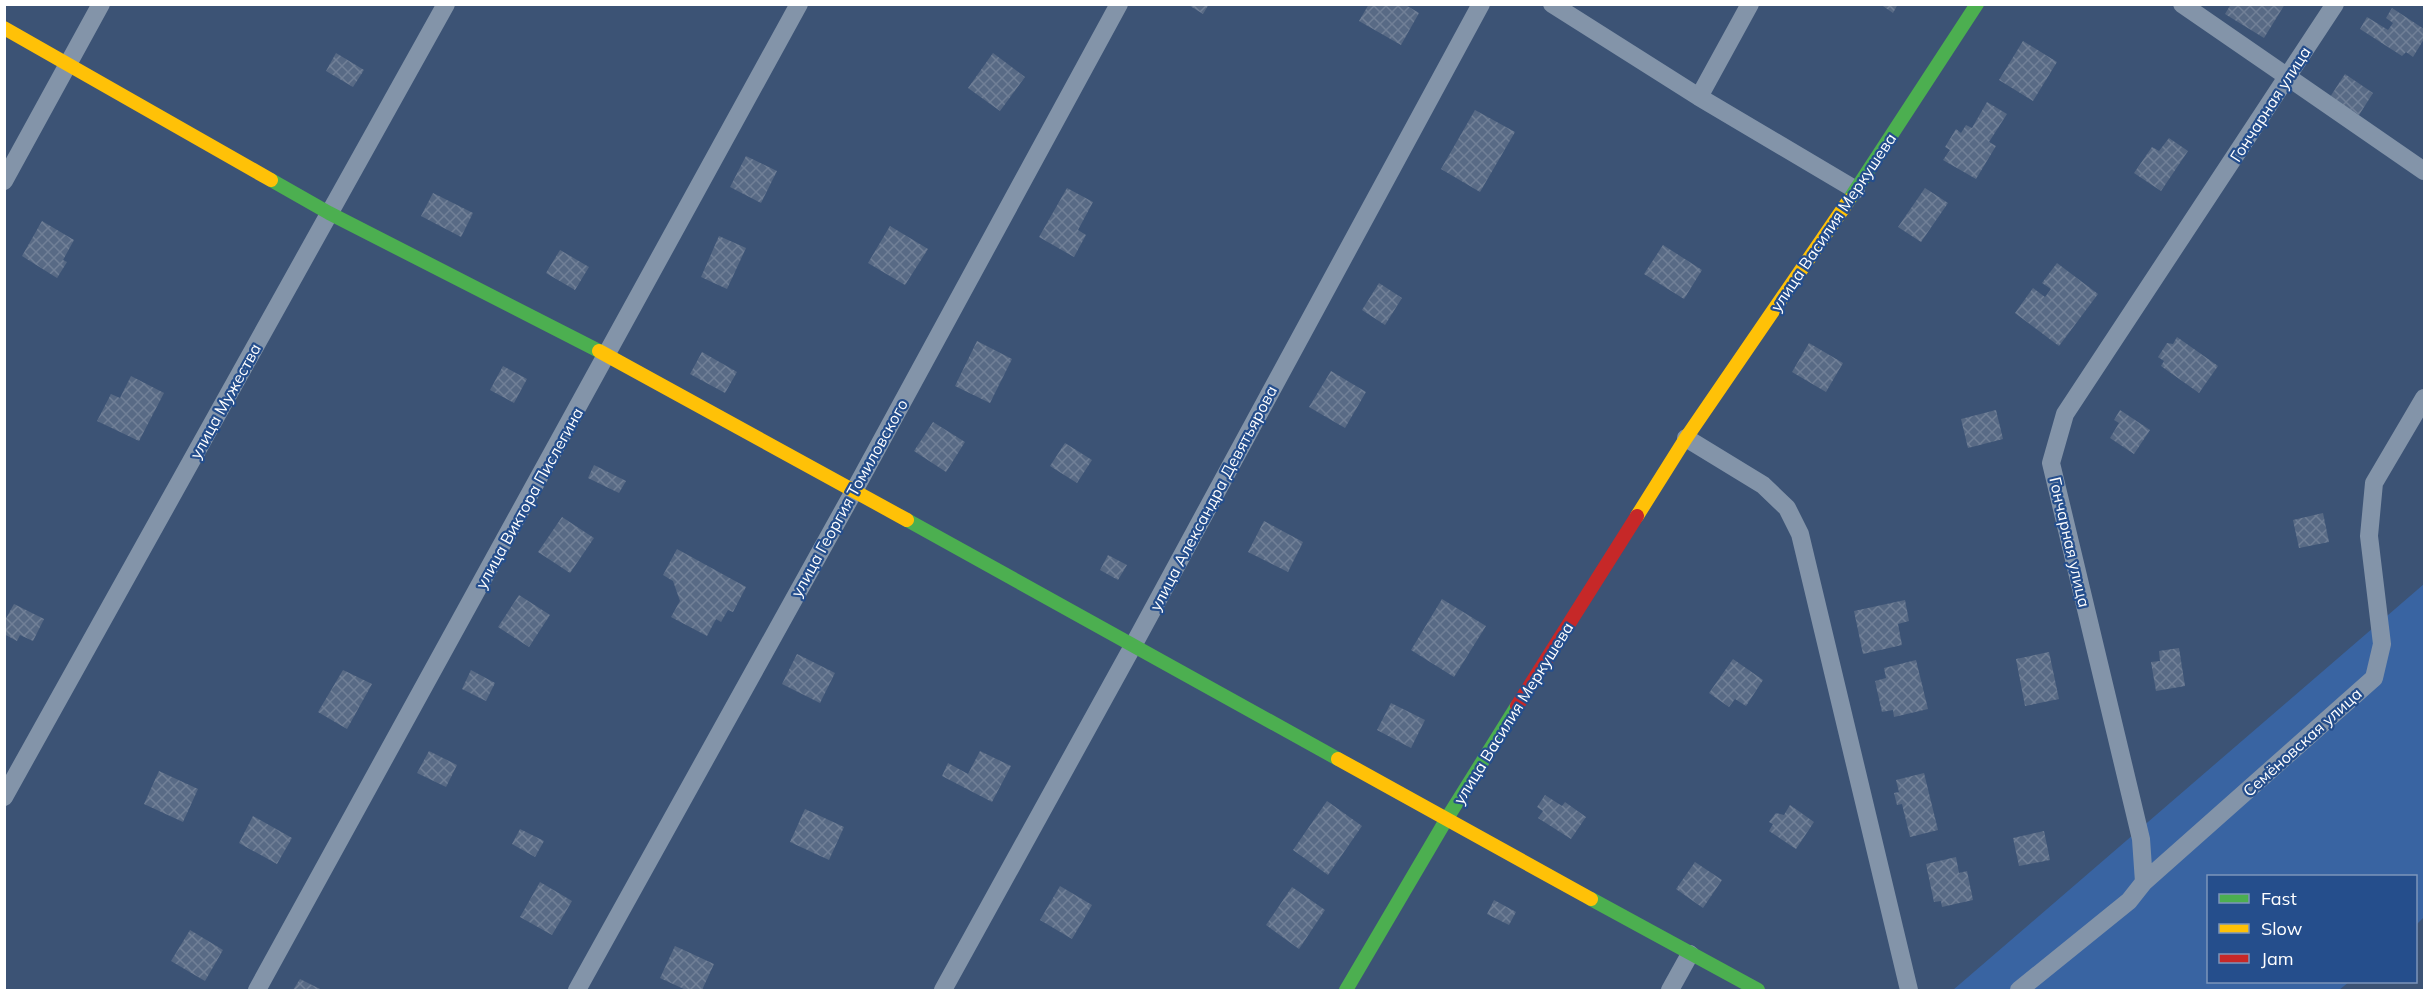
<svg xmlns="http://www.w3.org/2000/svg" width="2429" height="995" font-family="Mulish,sans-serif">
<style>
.grass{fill:#3964a2}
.building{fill:url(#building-cross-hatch)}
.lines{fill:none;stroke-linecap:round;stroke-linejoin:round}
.street{stroke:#8394a9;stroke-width:18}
.fast{stroke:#4caf50;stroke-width:14}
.slow{stroke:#ffc107;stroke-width:14}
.jam{stroke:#c62828;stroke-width:14}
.labels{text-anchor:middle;stroke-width:4.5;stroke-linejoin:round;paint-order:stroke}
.street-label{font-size:16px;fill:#fff;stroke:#254e8c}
</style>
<defs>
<pattern id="building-cross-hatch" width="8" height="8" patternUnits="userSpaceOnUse" patternTransform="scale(1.5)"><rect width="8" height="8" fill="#586a85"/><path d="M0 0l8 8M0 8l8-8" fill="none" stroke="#718097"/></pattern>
</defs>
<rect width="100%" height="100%" fill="#3c5375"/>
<path class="grass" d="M2424,584V917L2416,925V876H2208V982H2349L2339,990H1953Z"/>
<path class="building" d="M1187,4H1209L1203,14Z
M1369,4H1404L1419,13L1401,45L1359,21Z
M1880,4H1898L1893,13Z
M2231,4H2285L2264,38L2225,14Z
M2392,8L2424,29V39L2413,57L2406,52L2402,56L2360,29L2367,17L2388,30L2393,23L2386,18Z
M2023,41L2057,62L2033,101L1999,80Z
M336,53L364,70L353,87L326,71Z
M993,53L1025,77L1000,111L968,88Z
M2345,74L2373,93L2359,115L2330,97Z
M1987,102L2007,114L1989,142L1996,146L1976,179L1943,160L1950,150L1945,147L1956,129L1961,133L1966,125L1972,128Z
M1475,110L1515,132L1480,192L1441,169Z
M2169,138L2188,151L2161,191L2134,173L2152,147L2159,151Z
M746,156L777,171L761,203L730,187Z
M1067,188L1093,202L1078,230L1086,235L1074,257L1039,237Z
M1925,188L1948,203L1921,242L1898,227Z
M433,193L473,213L461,237L421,216Z
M42,221L74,240L63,260L67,262L57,278L22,256Z
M890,226L928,249L905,285L868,263Z
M719,236L746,248L727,289L701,277Z
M1663,245L1702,270L1684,299L1644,274Z
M560,250L589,267L575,290L546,273Z
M2057,263L2098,294L2059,346L2015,313L2033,288L2045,297L2051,289L2042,283Z
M1379,283L1402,298L1385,325L1362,310Z
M2177,337L2218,366L2199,393L2161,366L2164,361L2158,357L2167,343L2173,344Z
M977,341L1012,359L990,403L955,386Z
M1809,343L1843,363L1826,392L1792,372Z
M702,352L737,372L725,393L690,374Z
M503,366L527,379L514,403L490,390Z
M1331,371L1366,392L1345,428L1309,407Z
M131,376L164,393L139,441L97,421L111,394L120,398Z
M1996,410L2003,439L1968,448L1961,419Z
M2120,410L2150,430L2134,454L2110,438L2119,423L2114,420Z
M933,422L965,442L946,472L914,451Z
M1065,443L1092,460L1077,483L1050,466Z
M594,465L626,481L619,493L588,478Z
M2323,513L2329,542L2299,548L2293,520Z
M562,517L594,538L570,573L538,552Z
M1264,521L1303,542L1288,572L1248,552Z
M677,549L746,587L733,612L728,610L721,622L716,619L707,636L671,617L680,601L673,581L663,575Z
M1108,555L1127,565L1118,580L1100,570Z
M519,595L550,615L529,647L498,627Z
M1442,599L1486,626L1454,677L1411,650Z
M1905,600L1909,621L1898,624L1902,645L1863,654L1854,611Z
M14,604L44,619L33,641L20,635L17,641L4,634V622Z
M2179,648L2185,686L2156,691L2151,662L2160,661L2159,651Z
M2049,652L2059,699L2025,706L2016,659Z
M797,654L835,673L820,703L782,684Z
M1733,659L1763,680L1746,706L1735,699L1729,707L1709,693Z
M1916,660L1928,709L1894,717L1893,710L1882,712L1875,681L1886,678L1884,668Z
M343,670L372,684L347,729L318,712Z
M471,670L495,683L486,701L462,689Z
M1391,703L1425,720L1411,748L1377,730Z
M429,751L457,765L446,787L417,773Z
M980,751L1011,766L992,802L942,776L948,763L968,774Z
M159,771L198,789L183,822L144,804Z
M1924,773L1938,830L1910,837L1902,804L1897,805L1894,793L1899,792L1896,780Z
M1545,795L1562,806L1565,802L1586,817L1571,839L1538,818L1543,811L1537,807Z
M1327,801L1362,826L1328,875L1293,850Z
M1790,805L1814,822L1796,849L1769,831L1773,824L1769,822L1776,813L1784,815Z
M805,809L844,827L829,860L790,842Z
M253,816L292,838L277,864L239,843Z
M520,829L544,841L535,857L512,844Z
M2044,831L2050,860L2019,866L2013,838Z
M1956,857L1959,873L1967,871L1973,900L1942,907L1941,901L1934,902L1926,864Z
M1695,862L1722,880L1703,908L1676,889Z
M540,882L572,901L552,935L520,917Z
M1060,886L1092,905L1072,939L1040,920Z
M1292,887L1325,910L1299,949L1266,925Z
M1494,900L1516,912L1509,925L1487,914Z
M190,930L223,950L205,981L171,961Z
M675,946L714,964L702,990H686L660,978Z
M300,979L322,990H293Z"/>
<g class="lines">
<path class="street" d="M1552,4L1699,97L1856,190
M2182,4L2424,171
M1699,97L1750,4
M4,181L101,4
M1686,438L1763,485L1787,508L1800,534L1909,990
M4,797L446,4
M2144,882L2374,678L2382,644L2369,536L2374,483L2424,398
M257,990L799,4
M577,990L854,491L1119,4
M943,990L1134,644L1481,4
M1670,990L1690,954
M2019,990L2129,901L2144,882L2141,839L2051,463L2065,414L2335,4"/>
<path class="fast" d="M271,180L329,213L599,351
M1849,200L1977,4
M907,520L1338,759
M1591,899L1758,990
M1346,990L1446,820L1517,706"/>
<path class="slow" d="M4,28L271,180
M599,351L907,520
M1637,516L1686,438L1849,200
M1338,759L1591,899"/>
<path class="jam" d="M1517,706L1637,516"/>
</g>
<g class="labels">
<g class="street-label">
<text transform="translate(2270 104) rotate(-57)" y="6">Гончарная улица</text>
<text transform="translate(1833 222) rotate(-56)" y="6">улица Василия Меркушева</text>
<text transform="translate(225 401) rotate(-61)" y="6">улица Мужества</text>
<text transform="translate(529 498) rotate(-61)" y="6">улица Виктора Пислегина</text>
<text transform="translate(849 498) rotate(-61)" y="6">улица Георгия Томиловского</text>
<text transform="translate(1213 498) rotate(-62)" y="6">улица Александра Девятьярова</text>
<text transform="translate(2070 542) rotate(77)" y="6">Гончарная улица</text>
<text transform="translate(1513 713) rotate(-58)" y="6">улица Василия Меркушева</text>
<text transform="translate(2302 742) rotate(-42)" y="6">Семёновская улица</text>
</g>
</g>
<rect width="2429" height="995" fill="none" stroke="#ffffff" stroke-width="12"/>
<rect x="2207" y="875" width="210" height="108" fill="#254e8c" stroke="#7c95ba" stroke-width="1.5"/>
<rect x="2219" y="894" width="30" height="9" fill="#4caf50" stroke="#7c95ba" stroke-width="1.5"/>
<text x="2261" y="905" font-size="18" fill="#ffffff">Fast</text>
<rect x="2219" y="924" width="30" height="9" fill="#ffc107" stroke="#7c95ba" stroke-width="1.5"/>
<text x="2261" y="935" font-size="18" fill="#ffffff">Slow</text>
<rect x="2219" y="954" width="30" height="9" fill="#c62828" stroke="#7c95ba" stroke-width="1.5"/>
<text x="2261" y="965" font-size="18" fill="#ffffff">Jam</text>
</svg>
